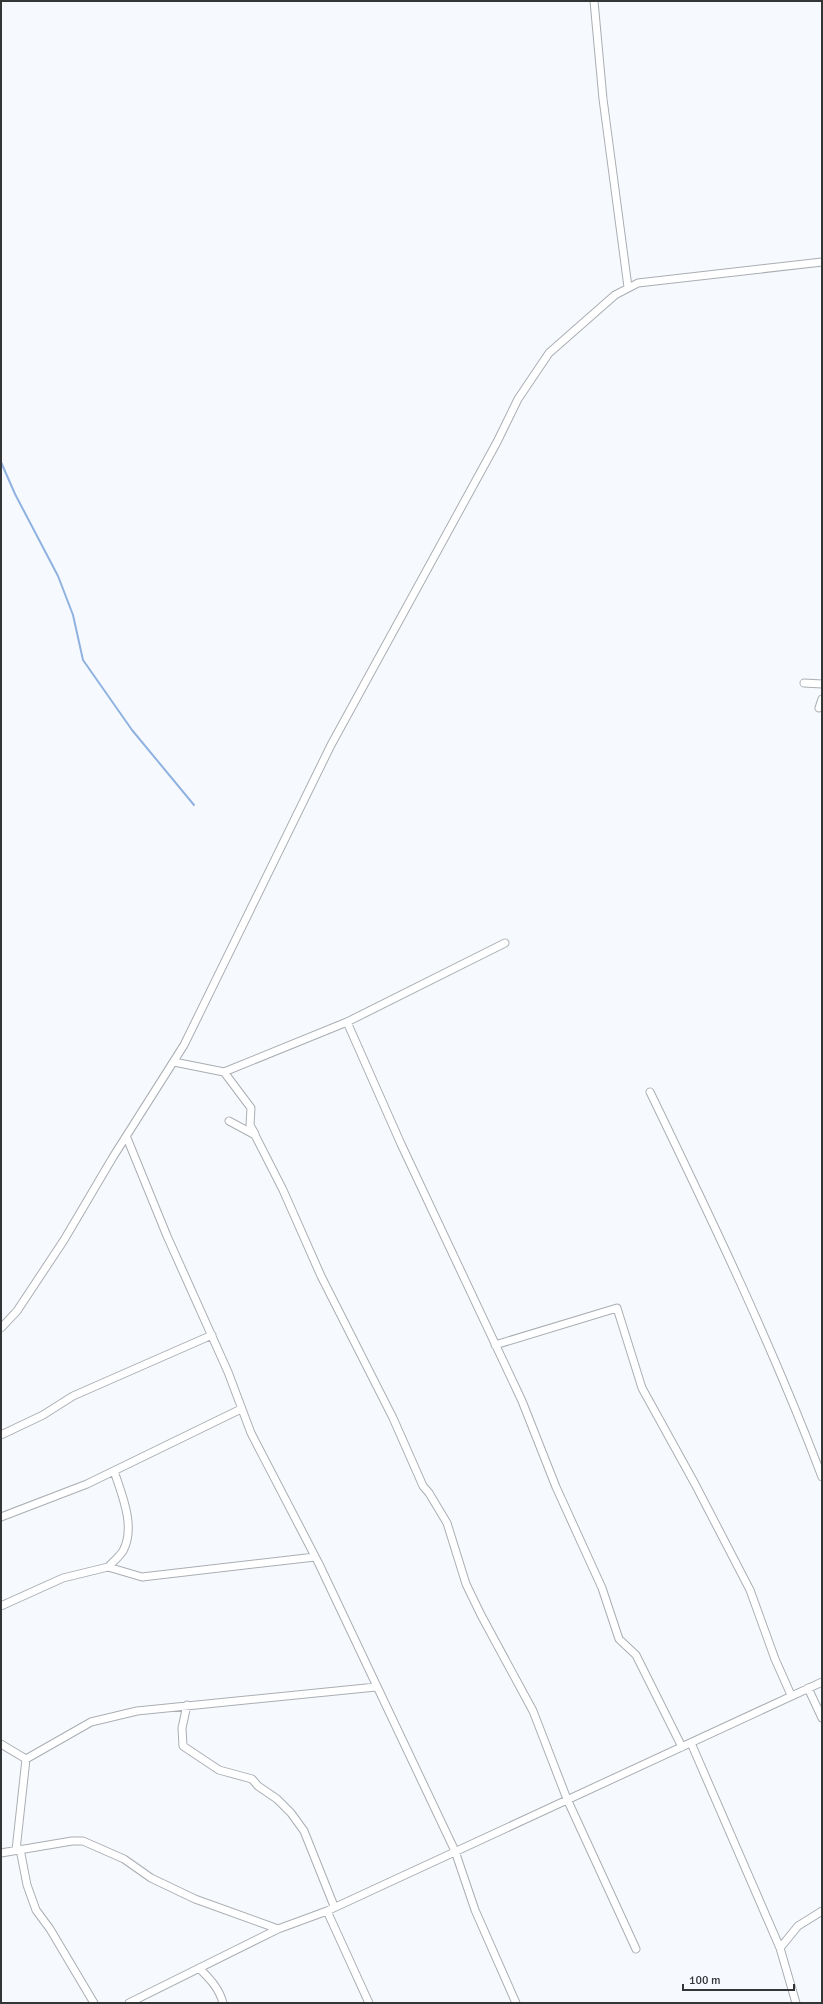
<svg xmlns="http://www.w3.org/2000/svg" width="823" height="2004" font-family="Signika,sans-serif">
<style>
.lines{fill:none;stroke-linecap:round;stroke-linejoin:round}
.stream{stroke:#90b2e1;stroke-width:2}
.street-casing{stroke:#aaaeb2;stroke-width:9}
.street{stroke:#fff;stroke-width:7}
</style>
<rect width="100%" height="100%" fill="#f6faff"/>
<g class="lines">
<path class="stream" d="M1,462L15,494L58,576L73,615L83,660L132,730L194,805"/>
<g class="street-casing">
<path id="street" d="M594,1L603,99L628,287
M804,683L822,684
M819,708L822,699
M347,1022L401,1144L522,1401L556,1487L602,1588L619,1639L636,1655L682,1747
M174,1062L224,1072L347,1022L505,943
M224,1072L251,1108L250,1125L255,1134
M650,1092C711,1218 772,1345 822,1477
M229,1121L255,1135L283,1190L321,1276L393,1418L423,1486L429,1493L447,1523L466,1584L481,1615L533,1711L567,1799L636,1949
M127,1138L167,1236L228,1372L251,1433L319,1564L455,1851L475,1910L516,2003
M1,1328L17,1311L64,1240L113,1157L184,1045L331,745L497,442L518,399L549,353L615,295L638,283L822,262
M495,1345L617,1308L642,1388L695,1484L750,1590L775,1659L791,1695
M1,1435L43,1415L73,1396L212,1335
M1,1517L87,1484L241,1409
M108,1567C113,1562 119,1557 123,1551C136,1527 122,1495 114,1471
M1,1606L63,1578L108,1567L142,1577L315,1557
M808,1688L822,1718
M187,1705L182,1728L183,1746L219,1770L252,1779L258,1786L277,1799L291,1813L304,1831L334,1906
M691,1743L780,1948L796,2003
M1,1744L26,1759L16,1850
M26,1759L91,1722L137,1711L376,1687
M20,1849L27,1885L36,1910L50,1929L94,2003
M1,1853L72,1841H83L124,1859L151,1878L195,1899L278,1929
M327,1911L369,2003
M780,1948L798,1926L822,1911
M199,1968C210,1979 219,1988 223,2003
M129,2003L278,1929L327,1911L822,1682"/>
</g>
<use href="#street" class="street"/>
</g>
<rect width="823" height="2004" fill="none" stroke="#333537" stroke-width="4"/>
<path d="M683 1984v6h111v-6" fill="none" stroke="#333537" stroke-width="2"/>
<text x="689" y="1984" font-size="12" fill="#333537" stroke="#f6faff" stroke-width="3" paint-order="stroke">100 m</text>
</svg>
